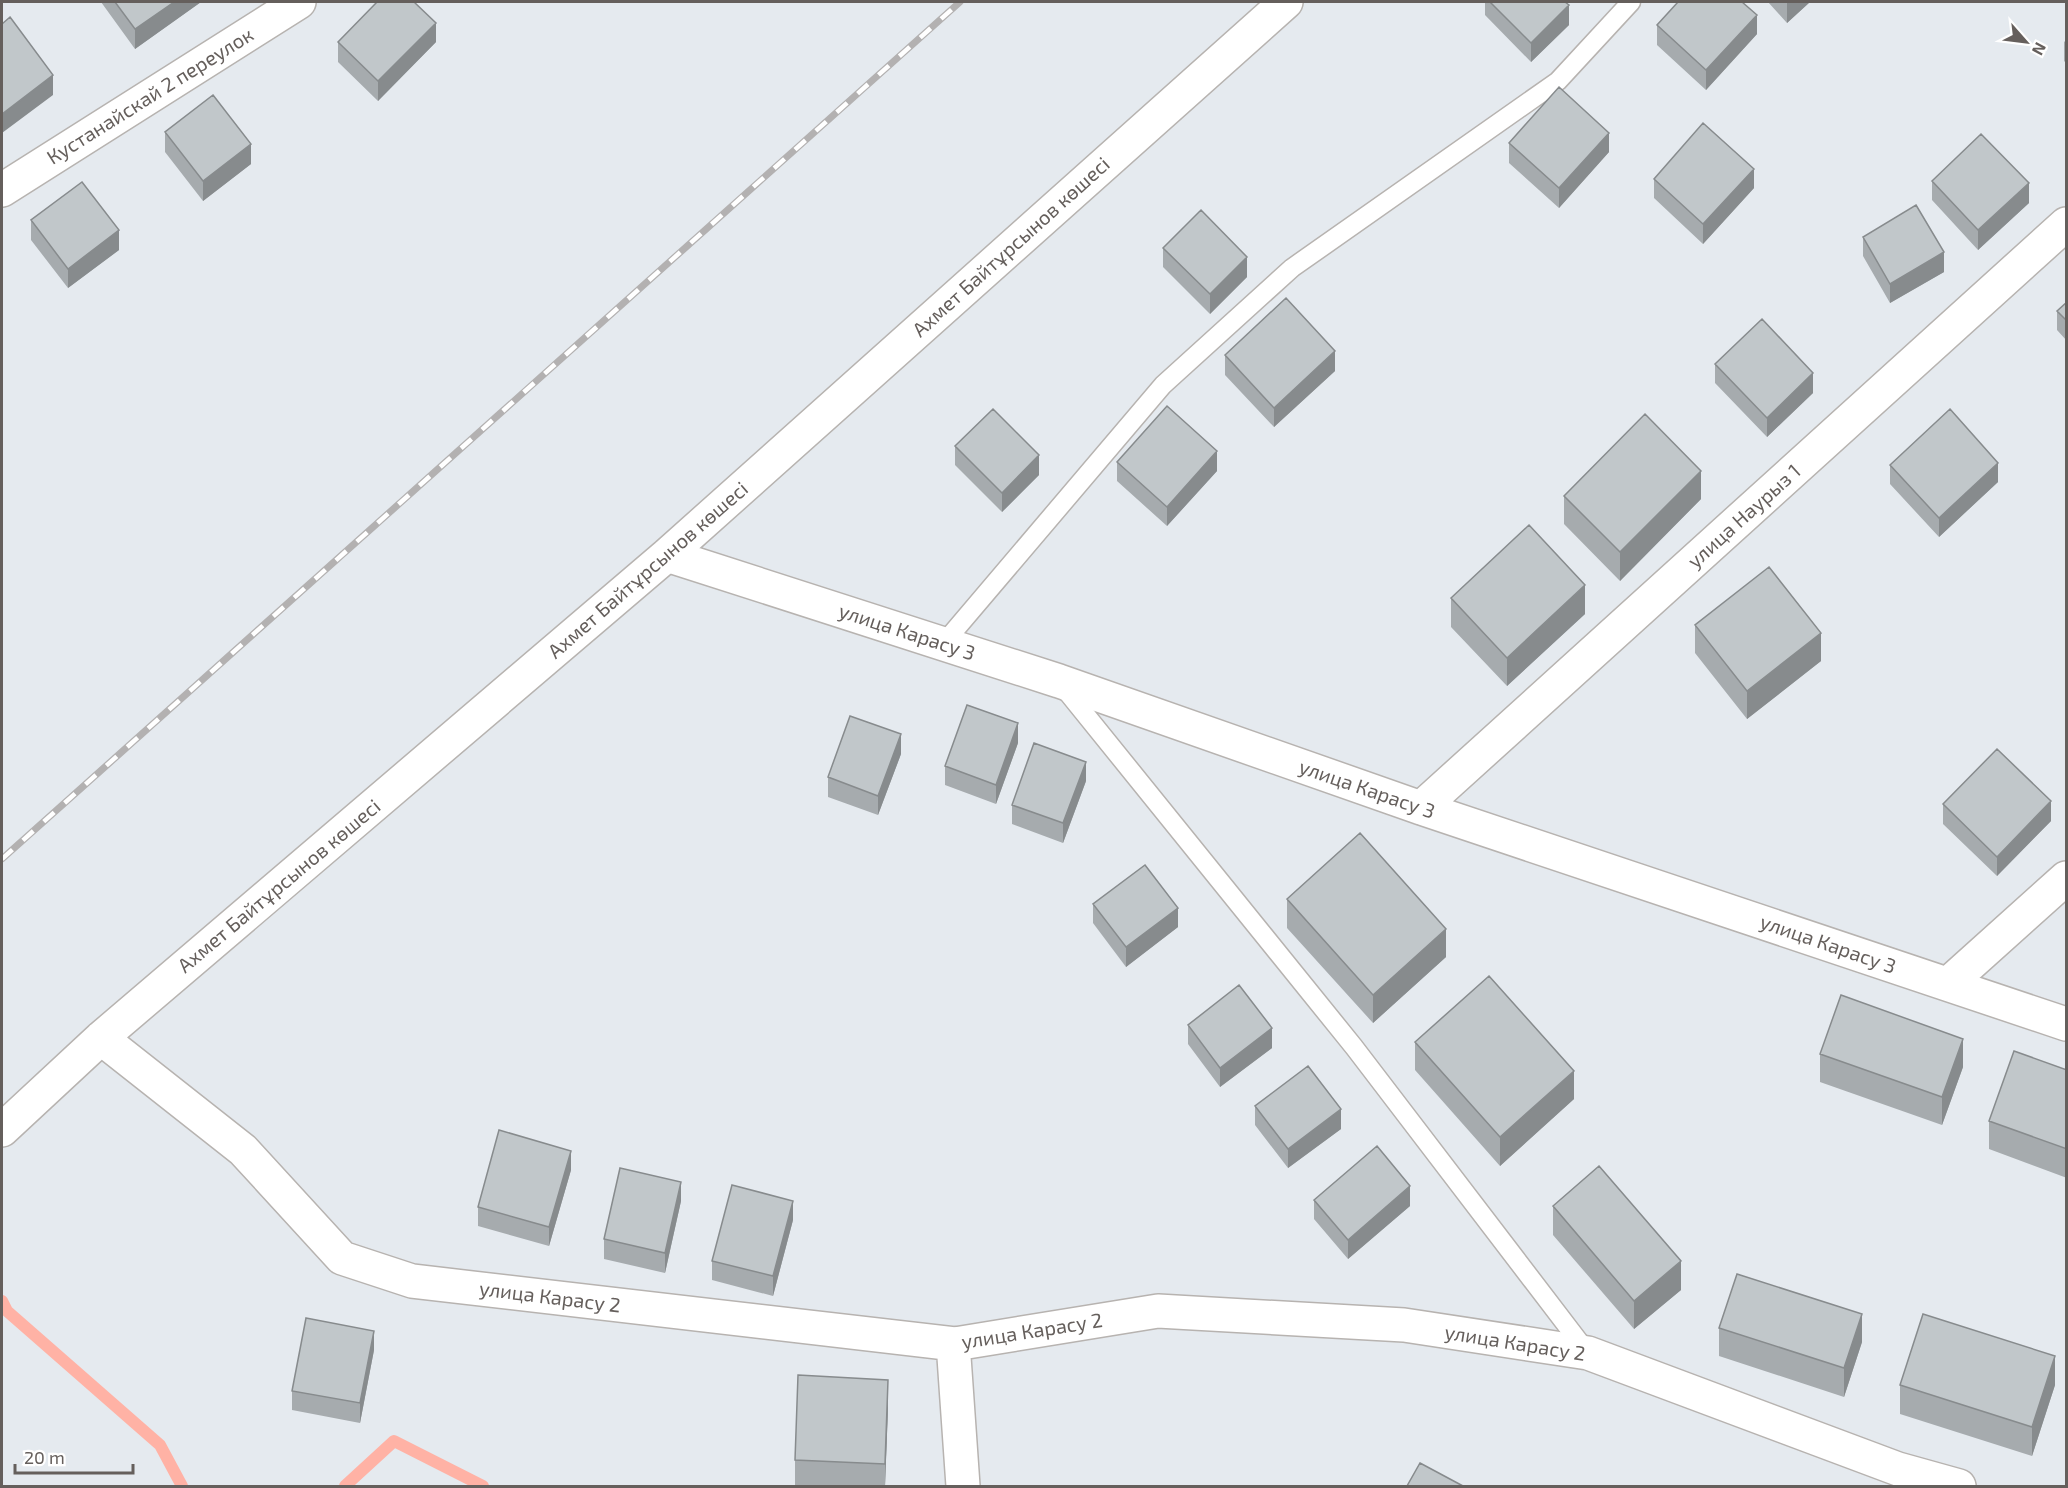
<svg xmlns="http://www.w3.org/2000/svg" width="2068" height="1488" font-family="'Exo 2',sans-serif">
<style>
.lines{fill:none;stroke-linecap:round;stroke-linejoin:round}
.stream{stroke:#ffb2a5;stroke-width:12}
.service-casing{stroke:#b7b3b0;stroke-width:21}
.minor-casing{stroke:#b7b3b0;stroke-width:36}
.service{stroke:#fff;stroke-width:18}
.minor{stroke:#fff;stroke-width:33}
.rail-casing{stroke:#b3b1b1;stroke-width:7}
.rail{stroke:#fff;stroke-width:4.5;stroke-dasharray:14;stroke-linecap:butt}
.wall{fill:#a6abae}
.shaded-wall{fill:#878b8d}
.building{fill:#c1c7ca;stroke:#878b8d;stroke-width:1.5}
.labels{text-anchor:middle;stroke-width:6;stroke-linejoin:round;paint-order:stroke}
.street-label{font-size:20px;fill:#655f5c;stroke:#fff}
</style>
<rect width="100%" height="100%" fill="#e5eaef"/>
<g class="lines">
<path class="stream" d="M2,1301L7,1311L160,1445L182,1486
M345,1486L394,1441L483,1486"/>
<g class="service-casing">
<path id="service" d="M943,644L1163,385L1292,268L1558,81L1631,2
M1064,688L1354,1047L1587,1352"/>
</g>
<g class="minor-casing">
<path id="minor" d="M2,190L299,2
M667,555L1059,681L1421,808L2066,1024
M1421,808L2066,224
M1948,984L2066,878
M101,1038L243,1150L342,1258L412,1281L955,1344L1158,1311L1404,1325L1588,1353L1898,1469L1959,1486
M2,1130L101,1038L667,555L1286,2
M955,1344L954,1357L963,1486"/>
</g>
<use href="#service" class="service"/>
<use href="#minor" class="minor"/>
<g class="rail-casing">
<path id="rail" d="M2,859L960,2"/>
</g>
<use href="#rail" class="rail"/>
</g>
<path class="wall" d="M101,2H201L135,49Z
M1485,2H1565L1569,25L1531,62L1485,15Z
M1768,2H1810L1787,23Z
M1657,25L1757,34L1706,90L1657,45Z
M2067,39V64L2064,61V42Z
M338,42H436L378,101L338,62Z
M165,132L251,164L203,201L165,152Z
M1509,143L1609,152L1559,208L1509,163Z
M1654,179L1754,188L1703,244L1654,198Z
M1932,181L2029,203L1978,250L1932,200Z
M31,220L119,250L68,288L31,240Z
M1863,237L1944,272L1890,303L1863,256Z
M1163,248L1247,277L1210,314L1163,267Z
M2067,302V341L2057,330V311Z
M1225,355L1335,371L1274,427L1225,375Z
M1715,364L1813,393L1767,437L1715,383Z
M955,446L1039,475L1002,512L955,465Z
M1117,462L1217,471L1167,526L1117,481Z
M1890,465L1998,482L1939,537L1890,484Z
M1564,496L1701,499L1620,581L1564,524Z
M1451,598L1585,614L1507,686L1451,627Z
M1695,625L1821,661L1747,719L1695,653Z
M1018,743L996,804L945,785V766Z
M901,754L878,815L828,797V777Z
M1086,781L1063,843L1012,824V805Z
M1943,804L2051,821L1997,876L1943,824Z
M1287,899L1446,957L1373,1023L1287,928Z
M1093,904L1178,927L1126,967L1093,923Z
M1188,1025L1272,1048L1220,1087L1188,1044Z
M1415,1042L1574,1099L1500,1166L1415,1070Z
M1820,1054L1963,1067L1942,1125L1820,1082Z
M2067,1070V1178L1989,1149V1121Z
M1255,1106L1341,1129L1288,1168L1255,1125Z
M571,1170L549,1246L478,1226V1207Z
M1314,1200L1410,1206L1348,1259L1314,1219Z
M681,1201L665,1273L604,1259V1239Z
M1553,1206L1681,1290L1634,1329L1553,1235Z
M793,1220L773,1296L712,1280V1261Z
M1719,1328L1862,1342L1844,1397L1719,1356Z
M374,1350L360,1423L292,1410V1391Z
M1900,1385H2055L2032,1456L1900,1414Z
M888,1408L885,1486H795V1460Z"/>
<path class="shaded-wall" d="M174,2H201L135,49V29Z
M1787,2H1810L1787,23Z
M1569,5V25L1531,62V43Z
M1757,15V34L1706,90V70Z
M436,23V42L378,101V81Z
M53,75V95L2,133V114Z
M1609,133V152L1559,208V188Z
M251,144V164L203,201V181Z
M1754,169V188L1703,244V224Z
M2029,183V203L1978,250V230Z
M119,230V250L68,288V269Z
M1944,252V272L1890,303V284Z
M1247,257V277L1210,314V294Z
M1335,351V371L1274,427V408Z
M1813,373V393L1767,437V418Z
M1217,451V471L1167,526V507Z
M1039,455V475L1002,512V493Z
M1998,463V482L1939,537V518Z
M1701,471V499L1620,581V552Z
M1585,585V614L1507,686V658Z
M1821,633V661L1747,719V691Z
M1018,723V743L996,804V785Z
M901,734V754L878,815V796Z
M1086,762V781L1063,843V823Z
M2051,801V821L1997,876V857Z
M1178,908V927L1126,967V947Z
M1446,929V957L1373,1023V995Z
M1272,1028V1048L1220,1087V1068Z
M1963,1039V1067L1942,1125V1097Z
M1574,1071V1099L1500,1166V1137Z
M1341,1109V1129L1288,1168V1149Z
M571,1151V1170L549,1246V1227Z
M681,1182V1201L665,1273V1253Z
M1410,1186V1206L1348,1259V1240Z
M793,1201V1220L773,1296V1276Z
M1681,1261V1290L1634,1329V1301Z
M1862,1314V1342L1844,1397V1368Z
M374,1331V1350L360,1423V1403Z
M2055,1356V1385L2032,1456V1427Z
M888,1380V1408L885,1486V1464Z"/>
<path class="building" d="M115,2H174L135,29Z
M377,2H414L436,23L378,81L338,42Z
M1490,2H1565L1569,5L1531,43Z
M1678,2H1742L1757,15L1706,70L1657,25Z
M10,17L53,75L2,114V24Z
M1559,87L1609,133L1559,188L1509,143Z
M213,95L251,144L203,181L165,132Z
M1703,123L1754,169L1703,224L1654,179Z
M1981,134L2029,183L1978,230L1932,181Z
M82,182L119,230L68,269L31,220Z
M1916,205L1944,252L1890,284L1863,237Z
M1201,210L1247,257L1210,294L1163,248Z
M1286,298L1335,351L1274,408L1225,355Z
M2067,302V321L2057,311Z
M1762,319L1813,373L1767,418L1715,364Z
M1167,406L1217,451L1167,507L1117,462Z
M993,409L1039,455L1002,493L955,446Z
M1950,409L1998,463L1939,518L1890,465Z
M1645,414L1701,471L1620,552L1564,496Z
M1529,525L1585,585L1507,658L1451,598Z
M1769,567L1821,633L1747,691L1695,625Z
M967,705L1018,723L996,785L945,766Z
M850,716L901,734L878,796L828,777Z
M1034,743L1086,762L1063,823L1012,805Z
M1997,749L2051,801L1997,857L1943,804Z
M1360,833L1446,929L1373,995L1287,899Z
M1145,865L1178,908L1126,947L1093,904Z
M1489,976L1574,1071L1500,1137L1415,1042Z
M1239,985L1272,1028L1220,1068L1188,1025Z
M1841,995L1963,1039L1942,1097L1820,1054Z
M2014,1051L2067,1070V1149L1989,1121Z
M1308,1066L1341,1109L1288,1149L1255,1106Z
M499,1130L571,1151L549,1227L478,1207Z
M1377,1146L1410,1186L1348,1240L1314,1200Z
M1599,1166L1681,1261L1634,1301L1553,1206Z
M620,1168L681,1182L665,1253L604,1239Z
M732,1185L793,1201L773,1276L712,1261Z
M1737,1274L1862,1314L1844,1368L1719,1328Z
M1923,1314L2055,1356L2032,1427L1900,1385Z
M306,1318L374,1331L360,1403L292,1391Z
M798,1375L888,1380L885,1464L795,1460Z
M1420,1463L1463,1486H1407Z"/>
<g class="labels">
<g class="street-label">
<text transform="translate(150 96) rotate(-32)" y="7">Кустанайскай 2 переулок</text>
<text transform="translate(1011 247) rotate(-42)" y="7">Ахмет Байтұрсынов көшесі</text>
<text transform="translate(1744 516) rotate(-42)" y="7">улица Наурыз 1</text>
<text transform="translate(648 570) rotate(-41)" y="7">Ахмет Байтұрсынов көшесі</text>
<text transform="translate(907 632) rotate(18)" y="7">улица Карасу 3</text>
<text transform="translate(1367 789) rotate(19)" y="7">улица Карасу 3</text>
<text transform="translate(279 886) rotate(-40)" y="7">Ахмет Байтұрсынов көшесі</text>
<text transform="translate(1828 944) rotate(19)" y="7">улица Карасу 3</text>
<text transform="translate(550 1297) rotate(7)" y="7">улица Карасу 2</text>
<text transform="translate(1032 1331) rotate(-9)" y="7">улица Карасу 2</text>
<text transform="translate(1515 1343) rotate(9)" y="7">улица Карасу 2</text>
</g>
</g>
<rect width="2068" height="1488" fill="none" stroke="#655f5c" stroke-width="6"/>
<g transform="translate(2026 42) rotate(118)" stroke="#ffffff" stroke-width="4.5" paint-order="stroke">
<path d="M0-4.5L10 22L0 15L-10 22Z" fill="#655f5c"/>
<text y="-9" font-size="16" font-weight="bold" text-anchor="middle" fill="#655f5c">N</text>
</g>
<path d="M15 1464v9h118v-9" fill="none" stroke="#655f5c" stroke-width="3"/>
<text x="24" y="1464" font-size="18" fill="#655f5c" stroke="#ffffff" stroke-width="4.5" paint-order="stroke">20 m</text>
</svg>
